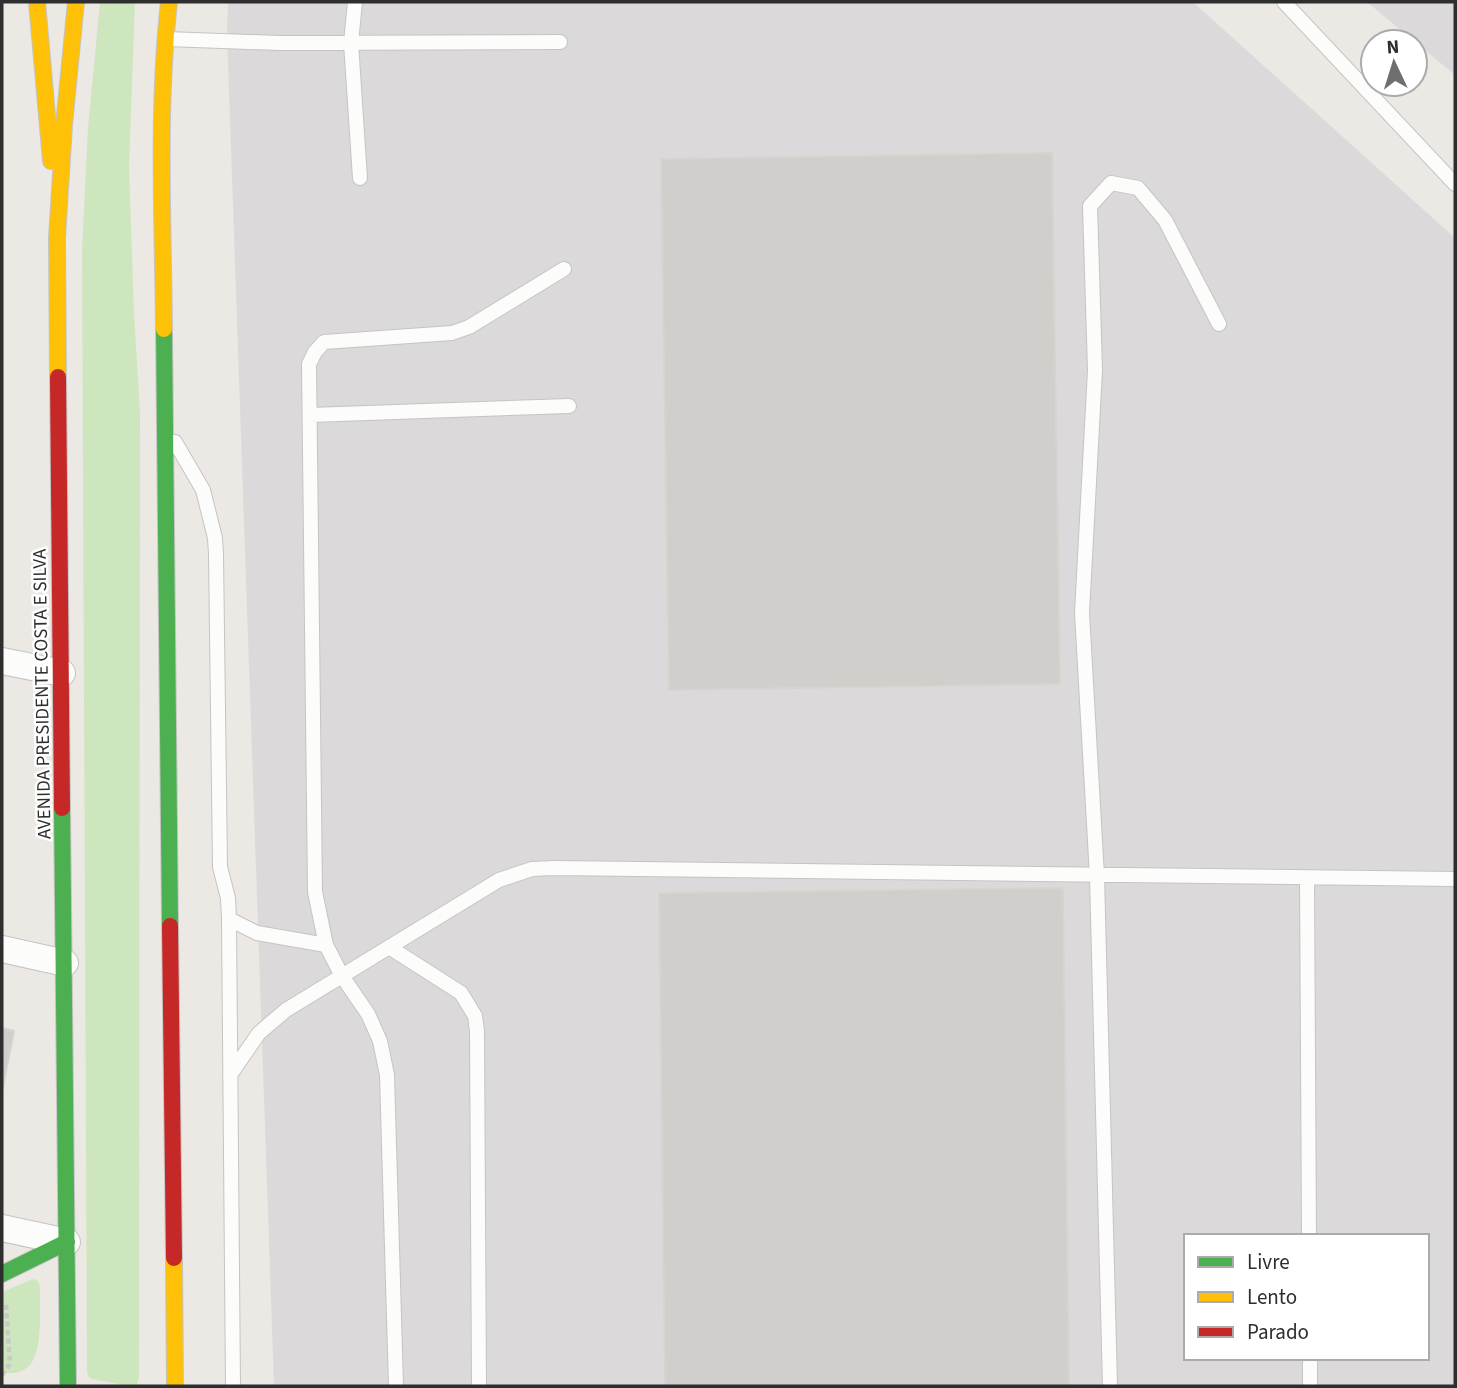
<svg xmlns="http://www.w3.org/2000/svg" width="1457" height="1388" font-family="'Source Sans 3',sans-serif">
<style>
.industrial{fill:#dcd9db;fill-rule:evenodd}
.green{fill:#cee6be}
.building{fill:#d1cecb;stroke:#d7d4d0;stroke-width:2}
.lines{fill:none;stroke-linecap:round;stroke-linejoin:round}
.lane-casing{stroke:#c5c4c5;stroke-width:16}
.street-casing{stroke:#c5c4c5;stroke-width:28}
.fast-casing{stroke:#c5c4c5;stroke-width:18}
.slow-casing{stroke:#c5c4c5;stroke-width:18}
.jam-casing{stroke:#c5c4c5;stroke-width:18}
.path{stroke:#c9c9c8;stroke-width:4.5;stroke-dasharray:5 3.5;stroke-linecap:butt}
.lane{stroke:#fcfcfb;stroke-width:14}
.street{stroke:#fcfcfb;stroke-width:26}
.fast{stroke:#4caf50;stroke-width:16}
.slow{stroke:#ffc107;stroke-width:16}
.jam{stroke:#c62828;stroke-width:16}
.labels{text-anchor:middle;stroke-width:5;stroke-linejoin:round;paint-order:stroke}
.street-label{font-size:19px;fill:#2e2e2e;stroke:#fff}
</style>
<rect width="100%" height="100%" fill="#ece8e4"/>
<path class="industrial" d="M228,2H1193L1455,238V1386H274L227,33ZM1186,1236H1427V1358H1186Z
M1367,2H1455V75Z"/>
<path class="green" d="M100,2H135L129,167L134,313L140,412L139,1378L137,1384L130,1386L92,1379L88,1376L87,1371L82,251L88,128Z
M33,1279L38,1281L40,1286C39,1307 45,1359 24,1370C17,1374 9,1373 2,1373V1292Z"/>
<path class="building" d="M1052,153L1060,684L669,690L661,159Z
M1063,888L1069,1386H665L659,893Z
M2,1028L14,1031L2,1092Z"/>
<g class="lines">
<g class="lane-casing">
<path id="lane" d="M355,2L351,43L360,178
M1284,2L1455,184
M166,39L279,43L560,42
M310,415L569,406
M175,442L203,490L215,538L216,554L220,867L228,898L229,919L233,1386
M1307,878L1309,1236
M229,919L257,933L326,945
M389,947L461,993L475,1016L477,1031L479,1386
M230,1075L259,1033L286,1010L499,880L532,869L554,868L1455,879
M1310,1358V1386
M396,1386L387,1075L380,1041L368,1014L342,976L326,945L315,892L309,364L315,352L324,342L452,333L469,327L564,269
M1110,1386L1097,876L1082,613L1095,370L1090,206L1111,183L1138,188L1165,220L1219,324"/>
</g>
<g class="street-casing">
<path id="street" d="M2,661L62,673
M2,949L65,963
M2,1228L67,1242"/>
</g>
<g class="fast-casing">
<path id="fast" d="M164,329L170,926
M62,808L68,1386
M2,1274L67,1242"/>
</g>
<g class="slow-casing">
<path id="slow" d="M37,2L51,161
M164,329C163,220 157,110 169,2
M58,377L57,238L64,125L76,2
M174,1258L175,1386"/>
</g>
<g class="jam-casing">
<path id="jam" d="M58,377L62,808
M170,926L174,1258"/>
</g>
<path class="path" d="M2,1375L10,1364L6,1305"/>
<use href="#lane" class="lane"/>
<use href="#street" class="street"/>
<use href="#fast" class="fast"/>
<use href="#slow" class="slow"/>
<use href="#jam" class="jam"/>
</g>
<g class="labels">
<g class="street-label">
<text transform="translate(41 694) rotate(-91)" y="7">AVENIDA PRESIDENTE COSTA E SILVA</text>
</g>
</g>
<rect width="1457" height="1388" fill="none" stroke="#2e2e2e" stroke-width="7"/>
<rect x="1184" y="1234" width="245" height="126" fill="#ffffff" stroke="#ababab" stroke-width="2"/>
<rect x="1198" y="1257" width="35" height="10" fill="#4caf50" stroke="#ababab" stroke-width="2"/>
<text x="1247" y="1269" font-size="21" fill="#2e2e2e">Livre</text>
<rect x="1198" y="1292" width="35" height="10" fill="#ffc107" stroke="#ababab" stroke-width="2"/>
<text x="1247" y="1304" font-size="21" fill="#2e2e2e">Lento</text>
<rect x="1198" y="1327" width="35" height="10" fill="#c62828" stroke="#ababab" stroke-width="2"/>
<text x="1247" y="1339" font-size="21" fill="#2e2e2e">Parado</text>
<g transform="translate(1394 63) rotate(356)"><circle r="33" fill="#ffffff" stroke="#ababab" stroke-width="2"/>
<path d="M0-5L12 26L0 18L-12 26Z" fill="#706f6e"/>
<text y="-10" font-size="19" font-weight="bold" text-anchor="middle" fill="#2e2e2e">N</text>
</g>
</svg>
